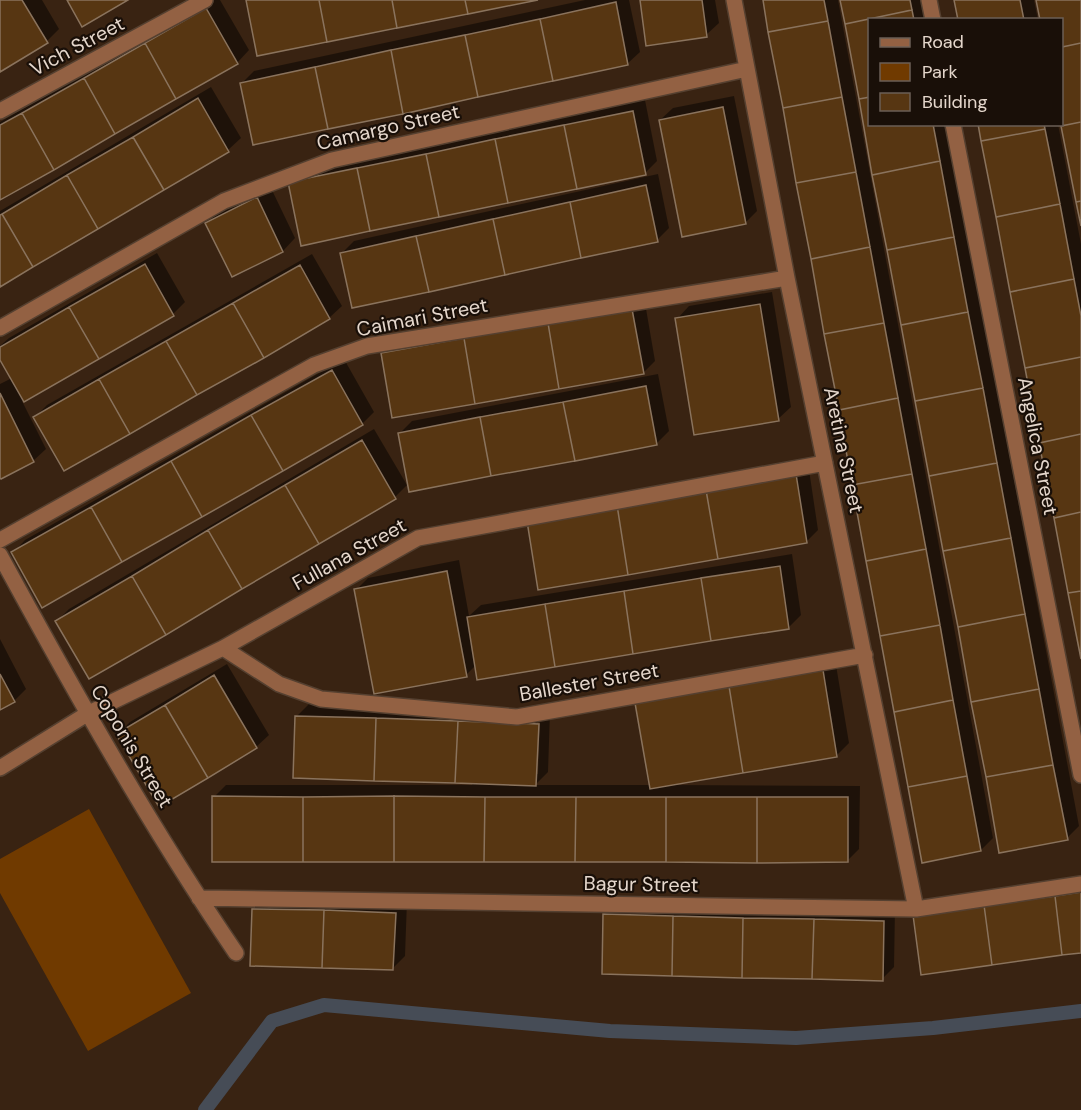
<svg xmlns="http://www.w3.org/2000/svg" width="1081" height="1110" font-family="'DM Sans',sans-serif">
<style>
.green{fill:#703a00}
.shadow{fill:#0007;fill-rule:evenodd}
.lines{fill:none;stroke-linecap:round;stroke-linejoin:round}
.stream{stroke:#464c56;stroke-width:14}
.building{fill:#573612;stroke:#8a735d;stroke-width:1.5}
.minor-casing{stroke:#554030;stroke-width:18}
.minor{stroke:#936143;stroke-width:15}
.labels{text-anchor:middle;stroke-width:4.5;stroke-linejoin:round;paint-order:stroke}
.street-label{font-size:20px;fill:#e5d7cc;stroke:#190f08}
</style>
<rect width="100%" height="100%" fill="#392312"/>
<path class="green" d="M89,809L191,993L88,1051L0,893V859Z"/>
<path class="shadow" d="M0,0H42L59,29L47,41L0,70Z
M213,0H220L249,50L237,63L0,199V122Z
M585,0H629L640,52L627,64L242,83L254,71Z
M641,0H715L719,23L706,35Z
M764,0H838L993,838L981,850Z
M842,0H924L928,20H870V124H947L1079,826L1067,838L1001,851Z
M956,0H1034L1038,20H960Z
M1037,0H1081V220L1062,122V20Z
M211,87L241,138L228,150L0,285V211Z
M734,96L757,211L745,223L660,120L673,108Z
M645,100L657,161L645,173L302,244V170Z
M980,124H1058L1081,244V654Z
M658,174L669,228L657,240L342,253L354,241Z
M270,186L295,238L283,251L232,275L207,224L219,211Z
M157,253L185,302L173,314L22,401L46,449L33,461L0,475V384L12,378L0,357V346L9,338Z
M312,254L342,306L329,318L64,469L35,417L47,405Z
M772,292L791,407L778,419L677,319L689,306Z
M644,297L655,361L643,373L382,353L395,341Z
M344,359L374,412L362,424L13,553L25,540Z
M658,374L669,431L657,443L399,434L412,421Z
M374,429L407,485L395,497L57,621L69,609Z
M808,463L818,530L806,542L540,588Z
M792,554L801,615L789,627L476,665L466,675L356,590L368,578L459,560L469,616L481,605Z
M0,639L26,689L14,701L0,709Z
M835,659L849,743L837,755L672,784V785L860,786L859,849L847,861L214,797L226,785H472L473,782L297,716L309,704L550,712L548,772L535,785H651ZM537,716L540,717L538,774H535Z
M227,664L269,735L256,747L159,805L118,734L130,722Z
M266,897L407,901L405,956L393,968L253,909Z
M616,903L895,909L894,967L882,979L604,915Z"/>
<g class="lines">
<path class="stream" d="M205,1110L272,1021L324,1005L610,1031L796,1038L933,1028L1081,1011"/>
</g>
<path class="building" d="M0,0H22L48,43L0,72Z
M67,0H128L82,27Z
M246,0H319L327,42L257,56Z
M319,0H392L397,28L327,42Z
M392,0H465L468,14L397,28Z
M465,0H538L468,14Z
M640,0H702L707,37L646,46Z
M763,0H824L828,21L768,32Z
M840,0H910L912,10L845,24Z
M954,0H1020L1024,20H958Z
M1036,0H1081V43L1062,47V20H1040Z
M616,2L628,65L553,81L540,19Z
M206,8L238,64L176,99L145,43Z
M912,10L914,20H870V97L859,99L845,24Z
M540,19L553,81L478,97L465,35Z
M828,21L842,97L783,108L768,32Z
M465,35L478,97L403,114L391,50Z
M145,43L176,99L115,134L84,78Z
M1081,43V122L1061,126L1062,47Z
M391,50L403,114L328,129L315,67Z
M315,67L328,129L253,145L240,83Z
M84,78L115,134L54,170L22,113Z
M842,97L856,172L796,183L783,108Z
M870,97V124H933L940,161L872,175L859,99Z
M198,98L229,152L164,190L133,137Z
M723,107L746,224L682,237L659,120Z
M633,111L646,175L577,189L564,125Z
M22,113L54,170L0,200V125Z
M1081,122V201L1076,202L1061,126Z
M978,124H1044L1045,129L981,141Z
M564,125L577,189L508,203L495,139Z
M1045,129L1060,204L996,217L981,141Z
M133,137L164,190L98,229L67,175Z
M495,139L508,203L439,217L426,154Z
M426,154L439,217L370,231L357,168Z
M940,161L954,237L887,250L872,175Z
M357,168L370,231L301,246L288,182Z
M856,172L870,247L811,259L796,183Z
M67,175L98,229L33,267L2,214Z
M646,185L658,242L581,258L570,202Z
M257,197L283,252L232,277L205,223Z
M1081,201V226L1076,202Z
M570,202L581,258L505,275L493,219Z
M1060,204L1074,279L1010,292L996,217Z
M2,214L33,267L0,287V215Z
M493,219L505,275L429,292L416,236Z
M416,236L429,292L352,308L340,253Z
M954,237L968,312L901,325L887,250Z
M870,247L884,323L824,334L811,259Z
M145,264L174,316L99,359L69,307Z
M300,265L330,319L264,358L233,303Z
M1074,279L1081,316V357L1025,368L1010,292Z
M233,303L264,358L197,395L166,341Z
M760,304L779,421L694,435L675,318Z
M69,307L99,359L24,402L0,360V347Z
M632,309L644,374L559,389L548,323Z
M968,312L983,388L915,401L901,325Z
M548,323L559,389L475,404L464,338Z
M884,323L898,398L839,410L824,334Z
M464,338L475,404L392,418L381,353Z
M166,341L197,395L130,434L99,379Z
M1081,357V434L1039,443L1025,368Z
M332,370L363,425L283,471L251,415Z
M99,379L130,434L64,471L33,417Z
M646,386L657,445L575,461L563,402Z
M983,388L997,463L929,476L915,401Z
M0,393L34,462L1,479L0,478Z
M898,398L912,474L852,485L839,410Z
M563,402L575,461L491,476L480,417Z
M251,415L283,471L202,517L171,461Z
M480,417L491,476L409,492L398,433Z
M1081,434V512L1054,518L1039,443Z
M362,440L396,499L319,544L285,485Z
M171,461L202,517L122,562L91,507Z
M997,463L1011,538L943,551L929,476Z
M796,474L807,543L718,559L706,490Z
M912,474L926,549L866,561L852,485Z
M285,485L319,544L242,589L208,530Z
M706,490L718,559L628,575L617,505Z
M617,505L628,575L538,590L527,521Z
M91,507L122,562L42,608L11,552Z
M1081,512V591L1068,593L1054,518Z
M208,530L242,589L166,635L132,576Z
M1011,538L1025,614L958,627L943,551Z
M926,549L940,625L880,636L866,561Z
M780,566L789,629L711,641L701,578Z
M447,571L467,677L374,694L354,589Z
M132,576L166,635L89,679L55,621Z
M701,578L711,641L633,654L624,591Z
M624,591L633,654L555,667L545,604Z
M1081,591V659L1068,593Z
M545,604L555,667L477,680L467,617Z
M1025,614L1039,689L971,702L958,627Z
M940,625L953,700L894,712L880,636Z
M823,670L837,757L743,773L729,686Z
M0,674L15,702L0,710Z
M214,675L257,748L208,778L165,705Z
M729,686L743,773L650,789L635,703Z
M1039,689L1053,765L986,777L971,702Z
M953,700L967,776L908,787L894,712Z
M165,705L208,778L159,807L116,734Z
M295,716L376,718L374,781L293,778Z
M376,718L458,721L455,783L374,781Z
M458,721L539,724L536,786L455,783Z
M1053,765L1068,840L999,853L986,777Z
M967,776L981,851L922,863L908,787Z
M212,796L303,797V862H212Z
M394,796L485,797L484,862H394Z
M394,796V862H303V797Z
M485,797H576L575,862H484Z
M576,797H666V862H575Z
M666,797H757V863L666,862Z
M757,797H848V862L757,863Z
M1081,892V953L1062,955L1055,896Z
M1055,896L1062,955L992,965L984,905Z
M984,905L992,965L921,975L913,915Z
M252,909L324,910L322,968L250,966Z
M324,910L396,913L393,970L322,968Z
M603,914L673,916L672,976L602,974Z
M673,916L743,918L742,978L672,976Z
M743,918L814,919L812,979L742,978Z
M814,919L884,921L883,981L812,979Z"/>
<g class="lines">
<g class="minor-casing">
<path id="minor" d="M734,0L787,278L916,909
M929,0L933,20
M0,111L205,0
M953,124L1081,775
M0,328L224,201L332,160L747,69
M0,540L314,365L367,346L787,278
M0,555C74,691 149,825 236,953
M223,648L279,684L321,699L517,717L865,655
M0,768L87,714L223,648L418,538L825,463
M199,898L916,909L1081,884"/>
</g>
<use href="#minor" class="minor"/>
</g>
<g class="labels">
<g class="street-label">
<text transform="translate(77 46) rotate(-28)" y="7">Vich Street</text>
<text transform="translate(388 127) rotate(-13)" y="7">Camargo Street</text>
<text transform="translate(422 317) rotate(-11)" y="7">Caimari Street</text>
<text transform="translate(1038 446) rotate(79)" y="7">Angelica Street</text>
<text transform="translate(844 450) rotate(78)" y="7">Aretina Street</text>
<text transform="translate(349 554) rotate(-29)" y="7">Fullana Street</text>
<text transform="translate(589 682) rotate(-10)" y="7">Ballester Street</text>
<text transform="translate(132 746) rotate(59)" y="7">Coponis Street</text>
<text transform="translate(641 884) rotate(1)" y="7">Bagur Street</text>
</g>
</g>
<rect x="868" y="18" width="195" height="108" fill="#190f08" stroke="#6b5f56" stroke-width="1.5"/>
<rect x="880" y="38" width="30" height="9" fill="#936143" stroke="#6b5f56" stroke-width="1.5"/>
<text x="922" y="48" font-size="18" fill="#e5d7cc">Road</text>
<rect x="880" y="63" width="30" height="18" fill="#703a00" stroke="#6b5f56" stroke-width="1.5"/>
<text x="922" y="78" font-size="18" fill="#e5d7cc">Park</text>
<rect x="880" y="93" width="30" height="18" fill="#573612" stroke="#6b5f56" stroke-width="1.5"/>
<text x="922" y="108" font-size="18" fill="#e5d7cc">Building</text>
</svg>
